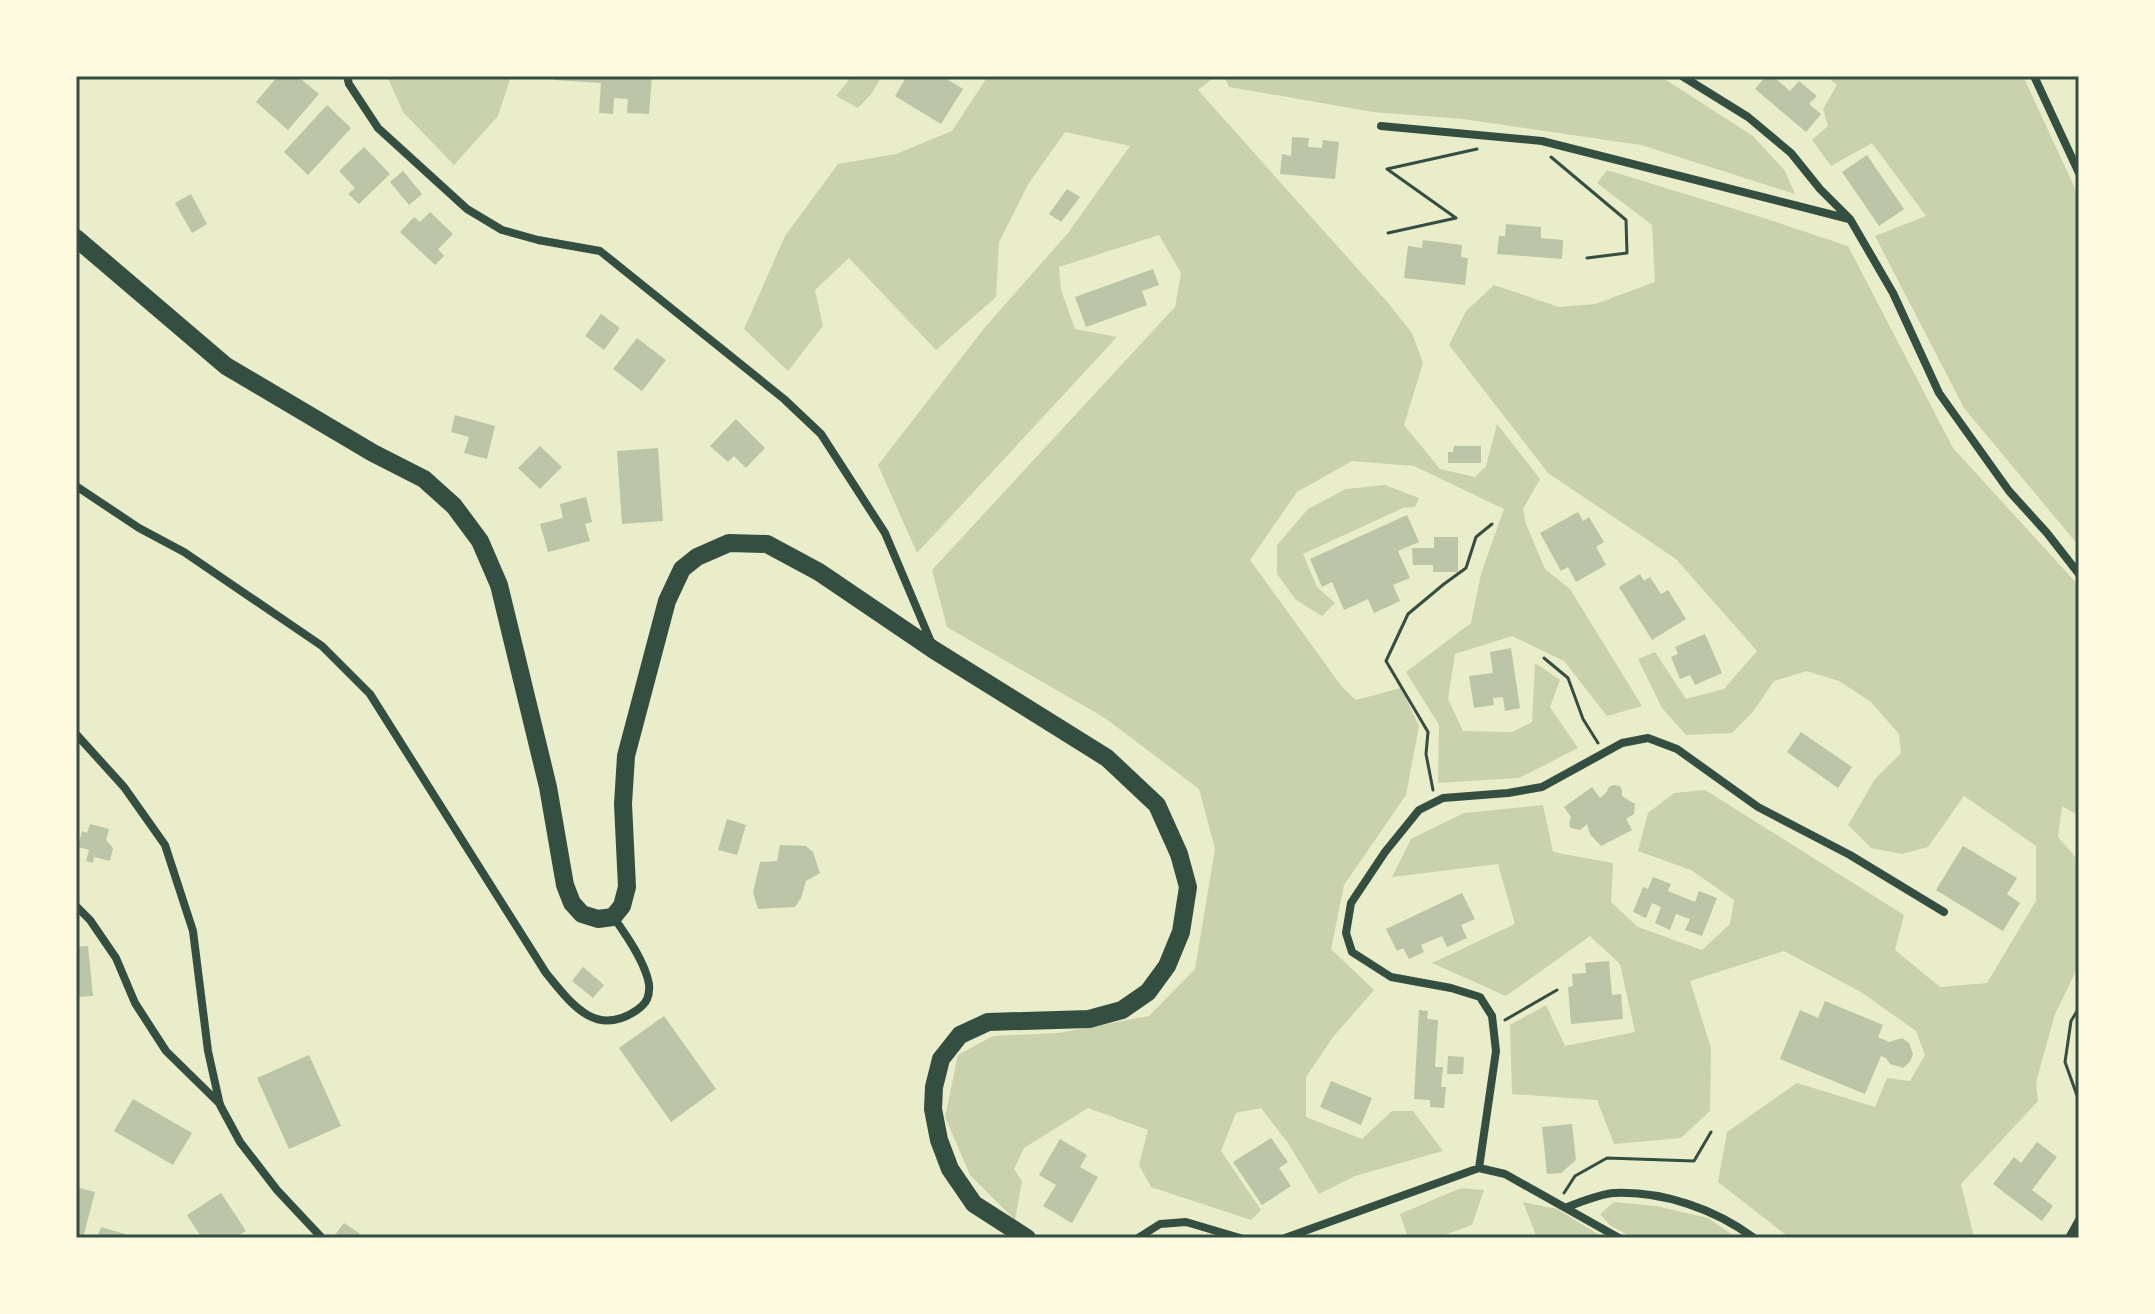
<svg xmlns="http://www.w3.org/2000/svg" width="2155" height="1314" font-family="Jost,sans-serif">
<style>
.green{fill:#cad2ad}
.building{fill:#bcc5a7}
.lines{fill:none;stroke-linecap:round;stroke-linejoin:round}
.path{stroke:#344e41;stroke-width:3}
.minor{stroke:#344e41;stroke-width:8}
.primary{stroke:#344e41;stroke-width:18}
.neatline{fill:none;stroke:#344e41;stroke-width:3}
</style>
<rect width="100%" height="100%" fill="#e9edc9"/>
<path class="green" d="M387,76H511L498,116L454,165L403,112Z
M852,76H882L872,93L858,108L836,96Z
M988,76H1212L1213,78L1198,90L1389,304L1412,333L1423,363L1404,425L1440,469L1475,477L1486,466L1497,424L1540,479L1523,509L1526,524L1545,569L1570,589L1642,706L1607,716L1564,661L1512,636L1455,654L1448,699L1463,731L1512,732L1532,722L1535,663L1560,680L1550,707L1578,748L1519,778L1438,783L1439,725L1406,672L1471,623L1481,574L1504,509L1414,466L1352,461L1297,492L1250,560L1342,687L1356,700L1401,688L1419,726L1406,795L1344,885L1331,949L1374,990L1333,1037L1306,1077V1117L1362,1139L1392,1111H1413L1443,1151L1355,1176L1319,1194L1288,1143L1261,1108L1236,1113L1221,1151L1261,1210L1251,1220L1151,1187L1139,1165L1148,1130L1088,1108L1024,1148L1014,1169L1022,1181L1015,1220L970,1175L945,1117L958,1055L993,1036L1058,1033L1149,1016L1195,969L1215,849L1199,789L1105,718L947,627L932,570L1175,307L1181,273L1159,235L1059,267L1061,290L1075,329L1117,337L917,553L878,465L986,326L1068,233L1130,146L1065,132L1029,183L999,242L996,297L936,350L849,258L815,290L823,326L788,371L744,329L785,236L838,164L896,154L952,131Z
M1224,76H1660L1753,136L1785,171L1795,194L1641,145L1463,119L1373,112L1229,87Z
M1826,76H2023L2079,197V546L1964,408L1875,236L1926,216L1872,143L1831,166L1812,140L1828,126L1823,109L1837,85Z
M1607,170L1767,219L1848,246L1953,448L2079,586V816L2062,806L2058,837L2079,861V965L2055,1014L2036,1082L2038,1101L1961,1184L1973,1233L1970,1238H1790L1718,1182L1727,1132L1797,1083L1875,1107L1887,1078L1910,1081L1925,1055L1916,1031L1861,992L1784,951L1690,981L1711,1048L1710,1111L1681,1138L1614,1144L1597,1100L1512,1094L1510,1025L1546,1005L1565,1046L1635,1032L1620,964L1590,936L1506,996L1432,963L1515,924L1498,864L1392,877L1411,839L1464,813L1543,805L1553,852L1613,863L1611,902L1638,927L1702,950L1730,924L1734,900L1691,870L1638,851L1648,813L1674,793L1705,790L1904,915L1895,950L1940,987L1987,983L2036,901V846L1964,796L1928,847L1902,854L1871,848L1848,825L1875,779L1901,753L1899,734L1871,702L1839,681L1807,671L1774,681L1752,713L1732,733L1686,735L1662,708L1638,659L1655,652L1686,699L1724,689L1757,651L1676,559L1548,473L1449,345L1466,311L1494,285L1559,307L1595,304L1655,282L1652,225L1597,183Z
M1385,485L1419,498L1415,507L1403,508L1303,554L1317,587L1335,603L1322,616L1296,600L1277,574V545L1308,509L1346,489Z
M1461,1188L1484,1190L1472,1225L1436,1238H1408L1400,1214Z
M1523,1202L1557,1209L1604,1238H1537Z
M1614,1202L1656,1206L1708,1218L1737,1238H1634L1611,1226L1600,1214Z"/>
<path class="building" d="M278,76H297L319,94L288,130L256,102Z
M555,76H652L649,114L627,113L628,99L614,98L613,114L599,113L601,83L554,80Z
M907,76H942L963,89L941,124L895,96Z
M1766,76H1773L1790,91L1799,81L1817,96L1809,104L1821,114L1806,132L1755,89Z
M327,105L351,128L308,175L284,152Z
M1292,137L1309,138L1308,147L1322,148L1323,140L1339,142L1335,179L1280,174L1282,154L1291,156Z
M364,147L390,174L359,204L348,194L355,188L339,171Z
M1867,155L1904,209L1879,226L1842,172Z
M403,171L422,194L409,205L390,182Z
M1067,189L1080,197L1061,222L1049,214Z
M191,194L207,224L192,233L175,203Z
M430,212L453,234L438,249L444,256L435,265L400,232L414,217L420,222Z
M1506,224L1541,227V238L1563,240L1562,259L1497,254L1499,236H1505Z
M1423,240L1462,245L1461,257L1468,258L1465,285L1404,278L1408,246L1422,248Z
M1153,269L1159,285L1142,291L1147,305L1086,327L1075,297Z
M601,314L620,328L604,350L585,336Z
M637,338L666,360L642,391L613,369Z
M455,415L495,426L487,459L464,453L469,437L451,432Z
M736,419L765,448L746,468L734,456L728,462L710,446Z
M540,446L562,467L540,489L518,468Z
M1454,446H1481V463H1448V452H1453Z
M658,448L663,521L622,524L617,451Z
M586,497L592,522L585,524L590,541L548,552L540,524L563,518L560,504Z
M1578,512L1583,521L1589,517L1604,542L1596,547L1606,565L1576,582L1568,567L1561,571L1540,533Z
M1407,515L1419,542L1398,551L1410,578L1393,585L1400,601L1374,613L1368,599L1344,610L1332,582L1322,587L1310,559Z
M1434,537H1458V572H1433V565H1413L1412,548H1434Z
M1640,574L1644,581L1650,577L1661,594L1668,590L1686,619L1652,640L1619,587Z
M1705,634L1722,673L1695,685L1690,675L1680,679L1671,657L1678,654L1675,647Z
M1511,648L1520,708L1505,711L1503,697L1493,698L1494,705L1474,708L1469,676L1493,673L1490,652Z
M1801,732L1852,767L1838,788L1787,752Z
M1613,785L1620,786L1622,790V796L1635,804L1634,814L1626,819L1632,830L1601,846L1590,834L1587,824L1580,830L1571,828L1569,824L1571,817L1564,807L1592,787L1600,798L1606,793L1609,787Z
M727,819L746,825L737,855L718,850Z
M90,824L109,829L106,840L113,848L110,861L94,857L93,863L86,861L89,850L78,847L82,831L87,833Z
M780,845L806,846L813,852L820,873L806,881L801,898L795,907L758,909L753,892L760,862L777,861Z
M1963,846L2017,878L2007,894L2020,903L2003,931L1936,890Z
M1653,877L1671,884L1668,891L1695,902L1699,891L1717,898L1702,936L1685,930L1690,919L1676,914L1670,930L1655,923L1661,907L1652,903L1646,918L1633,912L1643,887L1648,889Z
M1462,893L1475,919L1461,925L1467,938L1447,947L1442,936L1421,945L1424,952L1409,959L1403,948L1397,951L1386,929Z
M88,946L93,996L76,997V947Z
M1609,961L1612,995L1621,994L1623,1019L1571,1024L1568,987L1573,986L1572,974L1586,973L1585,963Z
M583,967L604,985L593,998L572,981Z
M1825,1001L1883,1025L1878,1037L1889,1042L1902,1038L1909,1043L1913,1054L1910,1062L1903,1068L1890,1064L1886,1058L1881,1056L1865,1094L1780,1059L1800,1010L1818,1018Z
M1419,1010L1428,1011L1427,1019L1438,1020L1435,1067H1443L1441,1087H1446L1444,1108L1430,1107V1100L1414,1099Z
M664,1016L716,1089L671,1122L619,1048Z
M309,1055L341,1126L289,1149L257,1078Z
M1448,1056L1464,1057L1463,1074H1447Z
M1331,1081L1372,1098L1361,1125L1320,1107Z
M133,1099L192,1133L173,1165L114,1131Z
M1572,1124L1576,1160L1561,1173L1547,1174L1542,1127Z
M1271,1138L1288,1162L1279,1168L1291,1186L1262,1205L1233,1162Z
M1060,1139L1087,1155L1080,1167L1098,1177L1072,1223L1043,1206L1056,1185L1039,1175Z
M2037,1142L2057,1157L2032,1190L2053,1206L2042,1221L1993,1184L2014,1157L2021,1163Z
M76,1187L95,1192L83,1238H76Z
M221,1193L246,1231L234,1238H202L187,1215Z
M344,1223L366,1238H337L334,1236Z
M101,1227L135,1237V1238H97Z"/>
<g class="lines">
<path class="path" d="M1551,157L1626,220L1627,253L1587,258
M1387,169L1456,218L1388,233
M1387,169L1477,149
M1544,658L1568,678L1583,719L1598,743
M1433,790L1426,754L1428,732L1386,661L1408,614L1444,584L1466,568L1476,537L1492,524
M2079,1008L2071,1021L2065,1062L2079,1101
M1505,1020L1557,990
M1564,1193L1575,1176L1607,1158L1694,1161L1711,1132"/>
<path class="minor" d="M347,76L349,84L378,128L467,209L502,230L538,240L600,251L784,399L821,434L885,533L931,642
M1682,76L1748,117L1791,153L1820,189L1850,219L1893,293L1939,393L2009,491L2047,533L2079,574
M2034,76L2079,173
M1381,126L1542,141L1849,219
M76,486L139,528L184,552L322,646L370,694L546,973C570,1002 595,1039 637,1010C647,1003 650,996 649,984C645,962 627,936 614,918
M76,734L124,787L165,845L193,931L208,1051L220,1105L240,1142L277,1190L322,1238
M76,906L90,920L116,958L135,1003L166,1051L220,1104
M1479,1168L1496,1051L1492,1016L1480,997L1451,988L1391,977L1352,952L1346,933L1351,903L1385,852L1419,810L1443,798L1508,793L1542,787L1622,743L1648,738L1677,749L1758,807L1850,855L1944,912
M1567,1207C1581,1202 1599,1194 1614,1193C1663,1191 1715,1209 1754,1238
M1138,1238L1160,1224L1186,1222L1240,1238
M1285,1238L1479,1168L1505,1174L1619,1238
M2069,1238L2079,1220"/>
<path class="primary" d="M76,238L226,366L373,453L424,479L454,506L480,541L499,585L548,787L565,885L572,903L582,914L598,919L613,917L622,906L627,887L623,804L626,756L667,601L682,569L697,557L729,543L767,544L819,572L934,650L1107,758L1157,805L1179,854L1188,887L1181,932L1167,966L1148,992L1122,1010L1089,1019L988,1022L960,1035L941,1059L934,1087L933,1109L939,1140L950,1169L974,1204L1027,1238"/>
</g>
<rect width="2155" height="1314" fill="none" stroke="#fefae0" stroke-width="156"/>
<rect x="78" y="78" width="1999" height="1158" class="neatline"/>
</svg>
